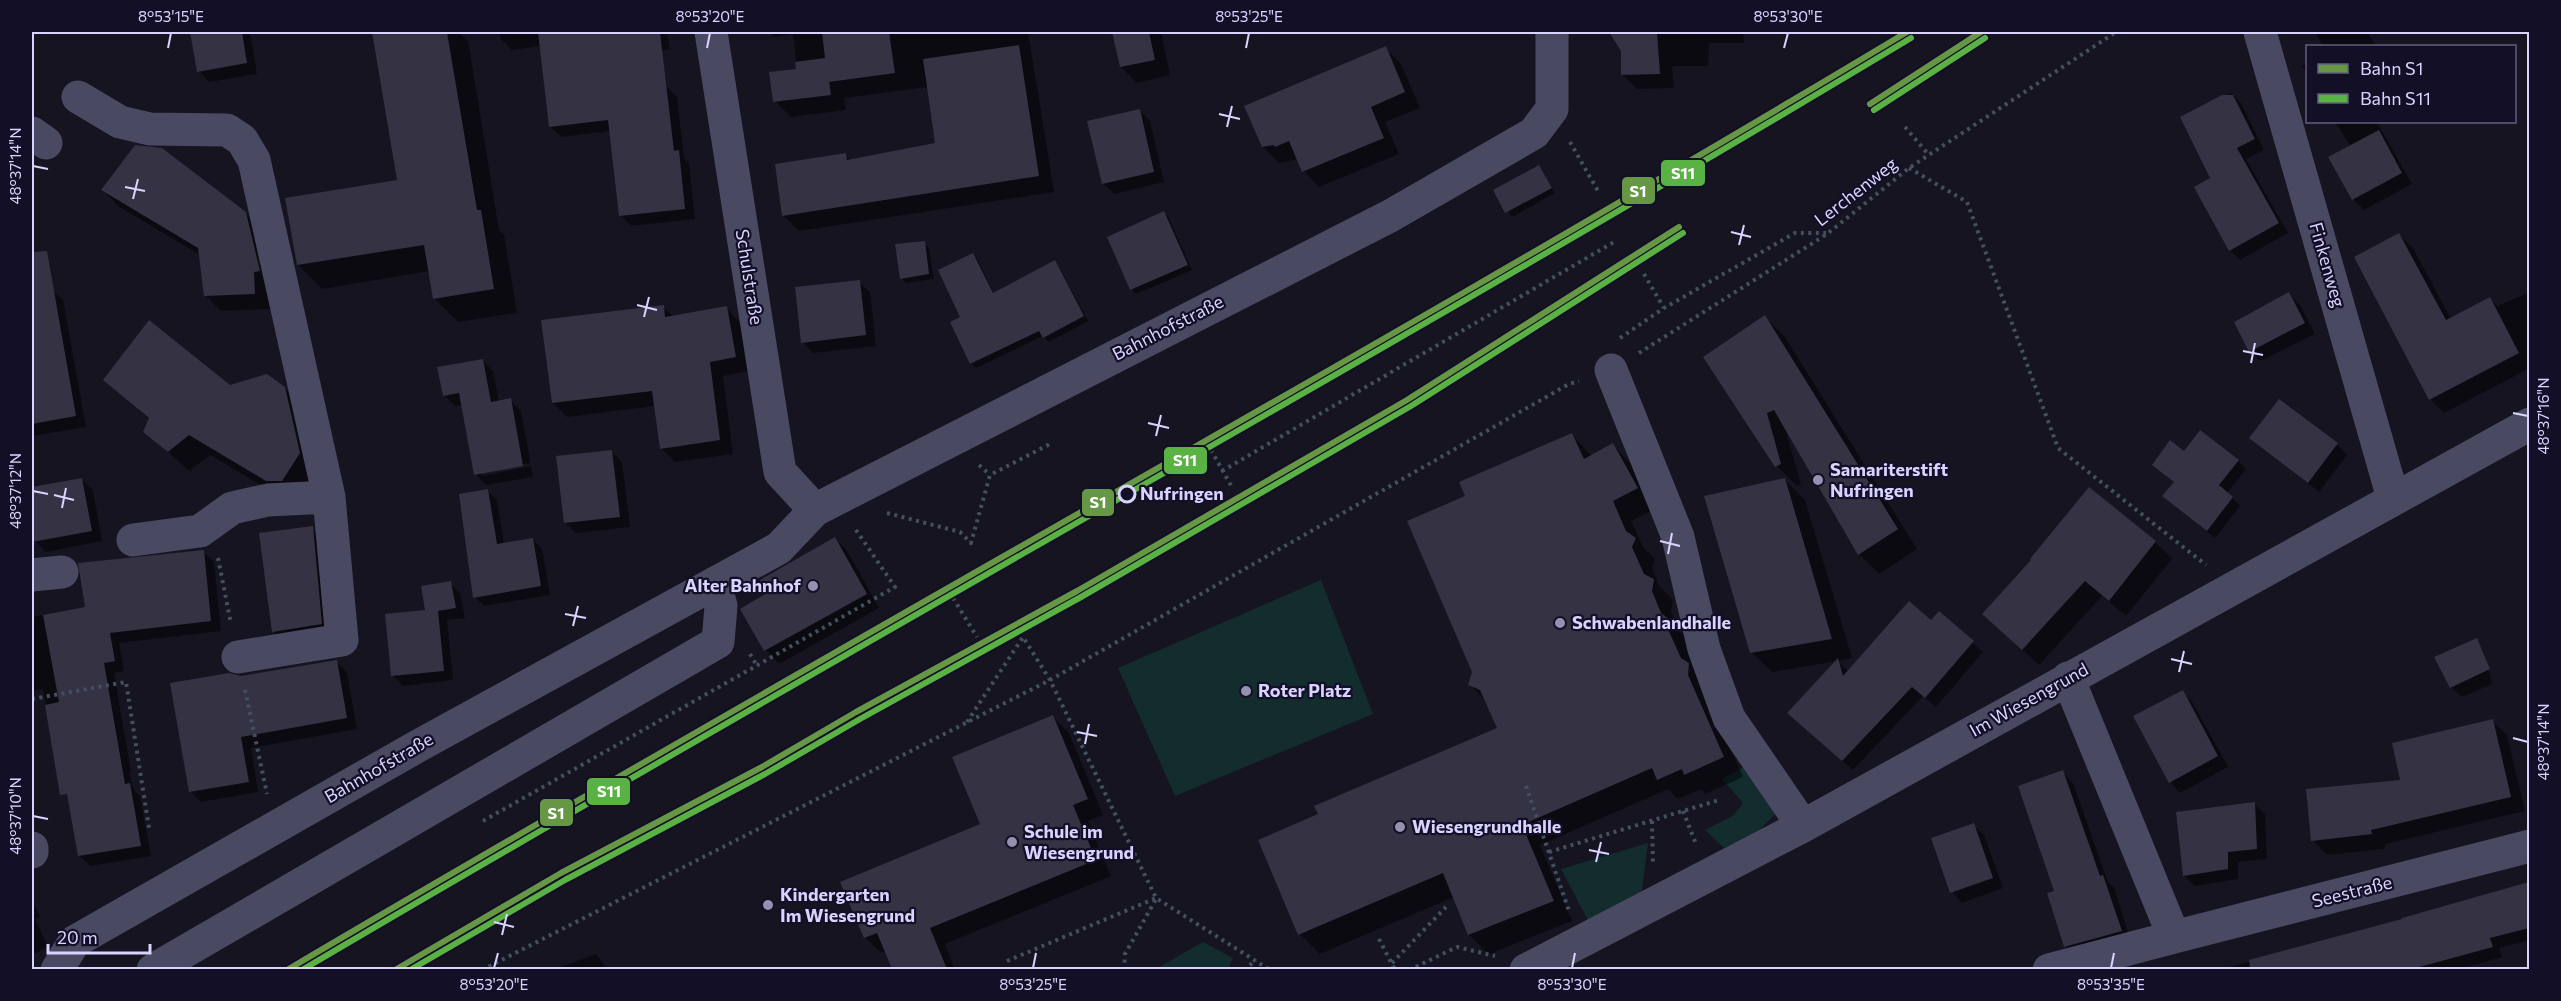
<svg xmlns="http://www.w3.org/2000/svg" width="2561" height="1001" font-family="Commissioner,sans-serif">
<style>
.green{fill:#132c2d}
.shadow{fill:#0007;fill-rule:evenodd}
.building{fill:#343243}
.lines{fill:none;stroke-linecap:round;stroke-linejoin:round}
.path{stroke:#44505f;stroke-width:4;stroke-dasharray:3 4.5;stroke-linecap:butt}
.minor{stroke:#4a4962;stroke-width:33}
.rail-1-casing{stroke:#130f26;stroke-width:10}
.rail-2-casing{stroke:#130f26;stroke-width:10}
.rail-1{stroke:#659745;stroke-width:6}
.rail-2{stroke:#59b243;stroke-width:6}
.ticks{fill:none;stroke:#d9d4ff;stroke-width:2}
.poi-dot{fill:#9591b1;stroke:#130f26;stroke-width:2}
.stop-dot{fill:#130f26;stroke:#d9d4ff;stroke-width:3}
.labels{text-anchor:middle;stroke-width:4.5;stroke-linejoin:round;paint-order:stroke}
.street-label{font-size:18px;fill:#d9d4ff;stroke:#130f26}
.poi-label{font-size:18px;font-weight:bold;fill:#d9d4ff;stroke:#130f26;text-anchor:start}
.stop-label{font-size:18px;font-weight:bold;fill:#d9d4ff;stroke:#130f26;text-anchor:start}
.line-badge{stroke:#130f26;stroke-width:2}
.badge-label{font-size:16px;text-anchor:middle;font-weight:bold;fill:#fff}
.neatline{fill:none;stroke:#d9d4ff;stroke-width:2}
.ticks-label{font-size:15px;text-anchor:middle;fill:#d9d4ff}
</style>
<rect width="100%" height="100%" fill="#161421"/>
<path class="green" d="M1321,580L1373,714L1175,796L1118,668Z
M1744,767L1775,814L1758,832L1724,848L1705,830L1733,816L1743,803L1722,779Z
M1648,843L1641,897L1590,924L1561,869Z
M1203,942L1233,958L1228,969H1156Z"/>
<path class="shadow" d="M192,32H250L257,74L209,82L199,71Z
M374,32H458L468,41L499,230L504,235L517,313L458,322L434,298L430,271L322,289L298,265L399,181Z
M500,32H667L670,49L595,61L666,86L677,97L684,158L689,163L695,219L631,226L621,216L611,131L561,137L550,126L541,46L512,50L501,39Z
M768,32H1028L1054,192L799,231L783,215L845,155L851,160L937,144L928,87L844,98L846,110L791,117L775,101L797,70L793,34L774,37Z
M1114,32H1161L1170,75L1137,83L1121,67Z
M1611,32H1743L1744,43H1709L1708,66H1672L1674,88L1637,89L1623,75V50Z
M2315,32H2367L2376,46H2323Z
M1385,48L1401,64L1420,108L1385,122L1399,154L1319,187L1304,171L1299,159L1279,163L1263,147Z
M2308,62V75L2302,66Z
M2231,93L2241,103L2264,150L2246,159L2288,233L2240,260L2230,250L2212,179L2182,117Z
M1139,110L1150,121L1164,182L1114,194L1103,183Z
M2335,122H2377L2412,184L2364,210L2353,199L2351,147Z
M1539,167L1555,193L1512,217L1495,191Z
M103,190L245,213L262,229L270,309L221,311L205,295L200,255L118,206Z
M1164,213L1169,218L1192,270L1136,294L1131,289Z
M2399,235L2413,248L2451,319L2490,299L2497,306L2530,292V368L2444,413L2430,399Z
M924,243L929,248L934,279L906,283L901,278Z
M973,255L978,260L994,294L1054,262L1059,267L1088,321L1049,342L1043,336L976,368L971,363L962,317Z
M859,282L870,292L876,346L813,353L803,342Z
M52,290L63,300L86,427L32,436V293Z
M2289,294L2300,305L2315,334L2261,361L2250,351Z
M663,307L674,317L726,308L740,322L749,371L723,376L733,454L675,462L661,448L655,406L567,417L553,403Z
M1765,317L1785,337L1917,549L1879,574L1859,554L1785,428L1801,484L1797,486L1777,466L1705,358Z
M482,360L493,371L499,402L510,400L521,411L533,477L486,485L476,475L463,405L455,406L445,396ZM530,463L531,466L482,476V472Z
M105,380L284,388L305,408L320,474L288,501L210,455L189,471L145,431L150,420Z
M1572,435L1592,456L1613,445L1632,465L1657,508L1631,521L1643,547L1655,559L1652,568L1659,586L1673,600L1671,612L1680,632L1688,640L1686,648L1743,777L1705,794L1701,789L1678,799L1668,789L1540,845L1572,921L1489,954L1469,935L1454,897L1320,954L1300,934L1320,815L1499,728L1488,703L1470,685L1474,672L1467,497Z
M2251,437L2337,444L2347,455L2319,492Z
M611,451L622,462L630,527L576,533L565,522Z
M2184,453L2238,461L2246,469L2227,493L2240,506L2215,538L2164,496L2175,483L2154,465Z
M82,480L93,490L102,541L46,552L35,541L32,521V489Z
M1785,480L1805,500L1852,658L1838,661L1849,672L1931,622L1939,613L1983,652L1936,707L1923,696L1853,770L1799,723L1838,661L1772,672L1751,652Z
M2089,489L2155,542L2172,559L2126,616L2102,596L2039,665L2001,630L2033,560Z
M488,491L497,500L504,544L533,539L542,549L550,595L484,606L475,597Z
M312,528L323,539L332,635L284,642L274,632Z
M835,538L848,552L879,608L779,664L766,650L742,610L769,594Z
M203,552L214,562L221,631L119,643L124,671L114,673L131,772L129,773L134,790L140,796L151,856L90,866L80,856L86,781L58,772L43,689L32,691V617L87,608Z
M450,583L460,593L465,618L447,620L453,680L403,686L393,676L427,611Z
M2473,641L2484,652L2492,684L2462,697L2451,687Z
M336,662L347,672L357,729L251,748L258,792L201,802L190,791L241,677Z
M2183,692L2193,703L2228,767L2180,793L2170,782Z
M1053,717L1069,733L1103,815L1088,821L1111,876L945,944L955,970H894L886,951L881,953L865,937L982,825Z
M2492,721L2507,735L2525,811L2385,844V849L2327,855L2313,840Z
M2062,772L2073,783L2108,882L2114,887L2131,942L2076,957L2065,946L2056,892Z
M2254,803L2265,814L2267,859L2238,862V879L2195,886L2184,876Z
M1973,825L1984,835L2003,888L1962,903L1952,892Z
M2530,883V940L2499,948L2502,957L2456,970H2219L2404,920V919Z
M32,899L40,917L35,919L48,947L32,955Z
M596,954L608,970H553Z"/>
<path class="building" d="M190,32H242L247,63L197,72Z
M372,32H447L477,210H481L494,289L433,299L424,245L297,265L285,198L397,180Z
M538,32H660L674,151L679,150L685,209L619,216L608,120L549,127Z
M822,32H889L895,73L829,82L827,67L831,95L773,102L769,72L796,69L795,62L825,58Z
M1112,32H1149L1155,60L1120,67Z
M1609,32H1657L1660,74L1621,75V51Z
M1019,45L1039,176L782,216L775,164L846,153L847,160L935,143L923,59Z
M1386,46L1405,92L1371,107L1384,138L1302,172L1289,141L1275,147L1274,145L1262,147L1244,106Z
M2222,95H2233L2255,139L2237,148L2279,223L2229,251L2194,187L2210,178L2180,117Z
M1140,109L1154,172L1102,184L1087,121Z
M2379,130L2402,173L2352,200L2328,157Z
M135,145L162,148L246,212L260,271L254,272L255,294L204,296L198,248L101,190Z
M1539,165L1552,188L1505,213L1493,190Z
M1164,211L1188,265L1130,290L1107,237Z
M2399,233L2446,320L2490,297L2519,353L2429,400L2354,257Z
M925,241L929,274L900,279L895,244Z
M47,251L76,416L32,424V252Z
M973,253L993,293L1055,260L1084,316L1043,338L1039,331L970,364L950,322L960,317L938,270Z
M860,280L866,335L801,343L795,287Z
M2289,292L2305,323L2249,352L2234,322Z
M664,305L665,317L727,306L736,357L710,362L720,440L660,449L652,391L552,403L541,320Z
M1765,315L1898,529L1858,555L1774,410L1767,413L1781,464L1775,467L1703,357Z
M149,320L230,385L267,374L285,387L300,453L282,481H266L189,435L168,452L143,432L149,418L103,380Z
M483,359L491,402L511,398L523,466L474,475L459,393L443,396L437,367Z
M2279,399L2338,443L2308,483L2249,438Z
M2200,430L2239,460L2219,485L2233,497L2207,531L2162,496L2174,482L2152,465L2170,440L2184,451Z
M1572,433L1584,459L1613,443L1638,488L1613,501L1626,531L1636,538L1632,547L1644,574L1654,579L1652,591L1661,613L1669,619L1667,627L1681,658L1689,663L1688,675L1724,757L1684,775L1682,769L1657,780L1652,768L1522,825L1554,901L1468,935L1443,873L1298,935L1258,840L1318,814L1314,806L1497,728L1480,690L1468,685L1472,672L1407,521L1465,496L1459,482Z
M612,450L620,517L564,523L556,456Z
M82,478L92,531L32,542V487Z
M1785,478L1832,639L1750,653L1704,496Z
M2089,487L2156,541L2109,601L2085,581L2022,650L1982,614L2031,560L2030,559Z
M488,489L497,544L533,538L541,586L473,598L459,494Z
M313,526L322,624L272,632L259,533Z
M835,537L867,594L764,651L740,609L767,593L760,580Z
M204,550L211,621L110,633L115,661L104,663L125,784L130,783L141,846L78,856L67,794L60,795L45,705L59,702L43,615L85,607L78,563Z
M451,581L456,608L438,611L444,671L391,676L385,614L425,610L421,586Z
M1909,601L1931,620L1939,611L1974,641L1925,698L1912,687L1842,761L1787,713L1838,658L1843,676Z
M2477,638L2490,669L2450,688L2434,657Z
M337,660L347,718L241,737L249,782L189,792L170,683L229,673L241,676Z
M2183,690L2218,756L2169,783L2133,716Z
M1053,715L1088,799L1073,805L1096,860L930,928L947,969H892L877,933L864,938L840,882L980,824L952,757Z
M2493,719L2511,797L2371,830L2372,834L2311,841L2306,789L2400,780L2392,743Z
M2063,770L2100,876L2103,875L2122,931L2064,947L2047,893L2054,891L2018,786Z
M2255,802L2257,849L2228,852V869L2183,876L2176,812Z
M1974,823L1993,878L1950,893L1931,838Z
M2529,882V928L2490,938L2493,947L2412,969H2250L2249,960L2402,919V918Z"/>
<g class="lines">
<path class="path" d="M1905,127L1928,154
M1570,142L1598,191
M1909,168L1967,202L2058,448L2206,565
M1644,274L1664,308
M1620,338L1664,308L1795,233H1826
M1639,353L1827,234L1909,168L2116,32
M1211,450L1233,489
M979,465L990,475
M1222,471L1614,242
M887,513L960,532L971,543L990,475L1050,444
M218,558L231,624
M953,598L977,637
M750,654L757,666
M245,690L267,794
M32,699L126,682L149,828
M967,722L1023,637L1050,680L1156,898L1270,970
M1526,786L1569,911
M1683,811L1696,844
M483,821L895,587L854,527
M1652,821L1653,865
M1549,852L1719,800
M1379,939L1395,970
M1007,961L1156,898
M1392,963L1446,907
M482,970L1050,680L1569,384L1579,381
M1124,970L1125,954L1156,899
M1244,970L1256,960
M1409,970L1457,947L1495,956"/>
<path class="minor" d="M711,32L780,472L815,510
M2260,32L2393,498
M78,97L120,122L150,129L227,130L242,140L254,160L329,497L342,640L238,657
M32,133L46,143
M1611,370L1678,537L1704,649L1729,718L1803,826
M133,540L200,531L232,508L268,500L329,497
M32,575L62,572
M2068,678L2174,937L2530,846
M32,848V852
M57,970L74,942L418,746L779,548L815,510L1390,216L1534,133L1552,109V32
M153,970L718,642L721,606L715,583
M1526,970L1803,826L2530,424
M2049,970L2174,937"/>
<g class="rail-1-casing">
<path id="rail-1" d="M1870,104L1981,32
M287,970C824,653 1372,353 1907,32
M395,970L561,873L762,767L856,712L1077,591L1407,400L1679,227"/>
</g>
<g class="rail-2-casing">
<path id="rail-2" d="M1874,110L1985,38
M302,970C836,655 1379,357 1911,38
M410,970L565,880L765,774L860,719L1081,597L1411,406L1683,233"/>
</g>
<use href="#rail-1" class="rail-1"/>
<use href="#rail-2" class="rail-2"/>
</g>
<path class="ticks" d="M168,48L171,33M707,48L710,33M1246,48L1249,33M1784,48L1788,33M1219,114L1240,119M1227,127L1232,106M33,166L48,169M125,187L145,191M133,199L138,179M1731,232L1751,237M1739,245L1744,225M637,305L657,310M644,317L649,297M2243,351L2263,355M2251,363L2255,343M2513,413L2528,416M1148,423L1169,428M1156,436L1161,415M33,491L48,494M54,495L74,500M62,508L66,488M1660,541L1680,546M1668,554L1672,533M565,614L586,618M573,626L578,606M2171,659L2192,664M2179,672L2184,651M1077,732L1097,736M2513,738L2528,742M1085,744L1089,724M33,816L48,819M1589,850L1609,854M1596,862L1601,842M494,922L514,927M502,935L507,914M494,968L498,953M1033,968L1036,953M1572,968L1575,953M2111,968L2114,953"/>
<g class="poi-dot">
<circle cx="1818" cy="480" r="6"/>
<circle cx="813" cy="586" r="6"/>
<circle cx="1560" cy="623" r="6"/>
<circle cx="1246" cy="691" r="6"/>
<circle cx="1400" cy="827" r="6"/>
<circle cx="1012" cy="842" r="6"/>
<circle cx="768" cy="905" r="6"/>
</g>
<circle class="stop-dot" cx="1127" cy="494" r="8"/>
<g class="labels">
<g class="street-label">
<text transform="translate(1856 192) rotate(-38)" y="6">Lerchenweg</text>
<text transform="translate(2327 265) rotate(74)" y="6">Finkenweg</text>
<text transform="translate(749 277) rotate(81)" y="6">Schulstraße</text>
<text transform="translate(1168 328) rotate(-27)" y="6">Bahnhofstraße</text>
<text transform="translate(2029 700) rotate(-29)" y="6">Im Wiesengrund</text>
<text transform="translate(379 768) rotate(-30)" y="6">Bahnhofstraße</text>
<text transform="translate(2352 892) rotate(-14)" y="6">Seestraße</text>
</g>
<g class="poi-label">
<text x="1830" y="476">Samariterstift<tspan x="1830" dy="21">Nufringen</tspan></text>
<text x="801" y="592" text-anchor="end">Alter Bahnhof</text>
<text x="1572" y="629">Schwabenlandhalle</text>
<text x="1258" y="697">Roter Platz</text>
<text x="1412" y="833">Wiesengrundhalle</text>
<text x="1024" y="838">Schule im<tspan x="1024" dy="21">Wiesengrund</tspan></text>
<text x="780" y="901">Kindergarten<tspan x="780" dy="21">Im Wiesengrund</tspan></text>
</g>
<g class="stop-label">
<text x="1140" y="500">Nufringen</text>
</g>
</g>
<g class="line-badge">
<rect x="1660" y="159" width="46" height="28" rx="6" fill="#59b243"/>
<rect x="1621" y="176" width="35" height="29" rx="6" fill="#659745"/>
<rect x="1163" y="446" width="45" height="29" rx="6" fill="#59b243"/>
<rect x="1081" y="488" width="34" height="29" rx="6" fill="#659745"/>
<rect x="586" y="777" width="45" height="29" rx="6" fill="#59b243"/>
<rect x="539" y="798" width="35" height="29" rx="6" fill="#659745"/>
</g>
<g class="badge-label">
<text x="1683" y="179">S11</text>
<text x="1638" y="197">S1</text>
<text x="1185" y="466">S11</text>
<text x="1098" y="508">S1</text>
<text x="609" y="797">S11</text>
<text x="556" y="819">S1</text>
</g>
<rect width="2561" height="1001" fill="none" stroke="#130f26" stroke-width="66"/>
<rect x="2306" y="45" width="210" height="78" fill="#130f26" stroke="#625e7d" stroke-width="1.5"/>
<rect x="2318" y="64" width="30" height="9" fill="#659745" stroke="#625e7d" stroke-width="1.5"/>
<text x="2360" y="75" font-size="18" fill="#d9d4ff">Bahn S1</text>
<rect x="2318" y="94" width="30" height="9" fill="#59b243" stroke="#625e7d" stroke-width="1.5"/>
<text x="2360" y="105" font-size="18" fill="#d9d4ff">Bahn S11</text>
<path d="M48 944v9h102v-9" fill="none" stroke="#d9d4ff" stroke-width="3"/>
<text x="57" y="944" font-size="18" fill="#d9d4ff" stroke="#130f26" stroke-width="4.5" paint-order="stroke">20 m</text>
<rect x="33" y="33" width="2495" height="935" class="neatline"/>
<g class="ticks-label">
<text x="171" y="22">8°53'15"E</text>
<text x="710" y="22">8°53'20"E</text>
<text x="1249" y="22">8°53'25"E</text>
<text x="1788" y="22">8°53'30"E</text>
<text transform="translate(16 166) rotate(-90)" y="5">48°37'14"N</text>
<text transform="translate(2544 416) rotate(-90)" y="5">48°37'16"N</text>
<text transform="translate(16 491) rotate(-90)" y="5">48°37'12"N</text>
<text transform="translate(2544 742) rotate(-90)" y="5">48°37'14"N</text>
<text transform="translate(16 816) rotate(-90)" y="5">48°37'10"N</text>
<text x="494" y="990">8°53'20"E</text>
<text x="1033" y="990">8°53'25"E</text>
<text x="1572" y="990">8°53'30"E</text>
<text x="2111" y="990">8°53'35"E</text>
</g>
</svg>
